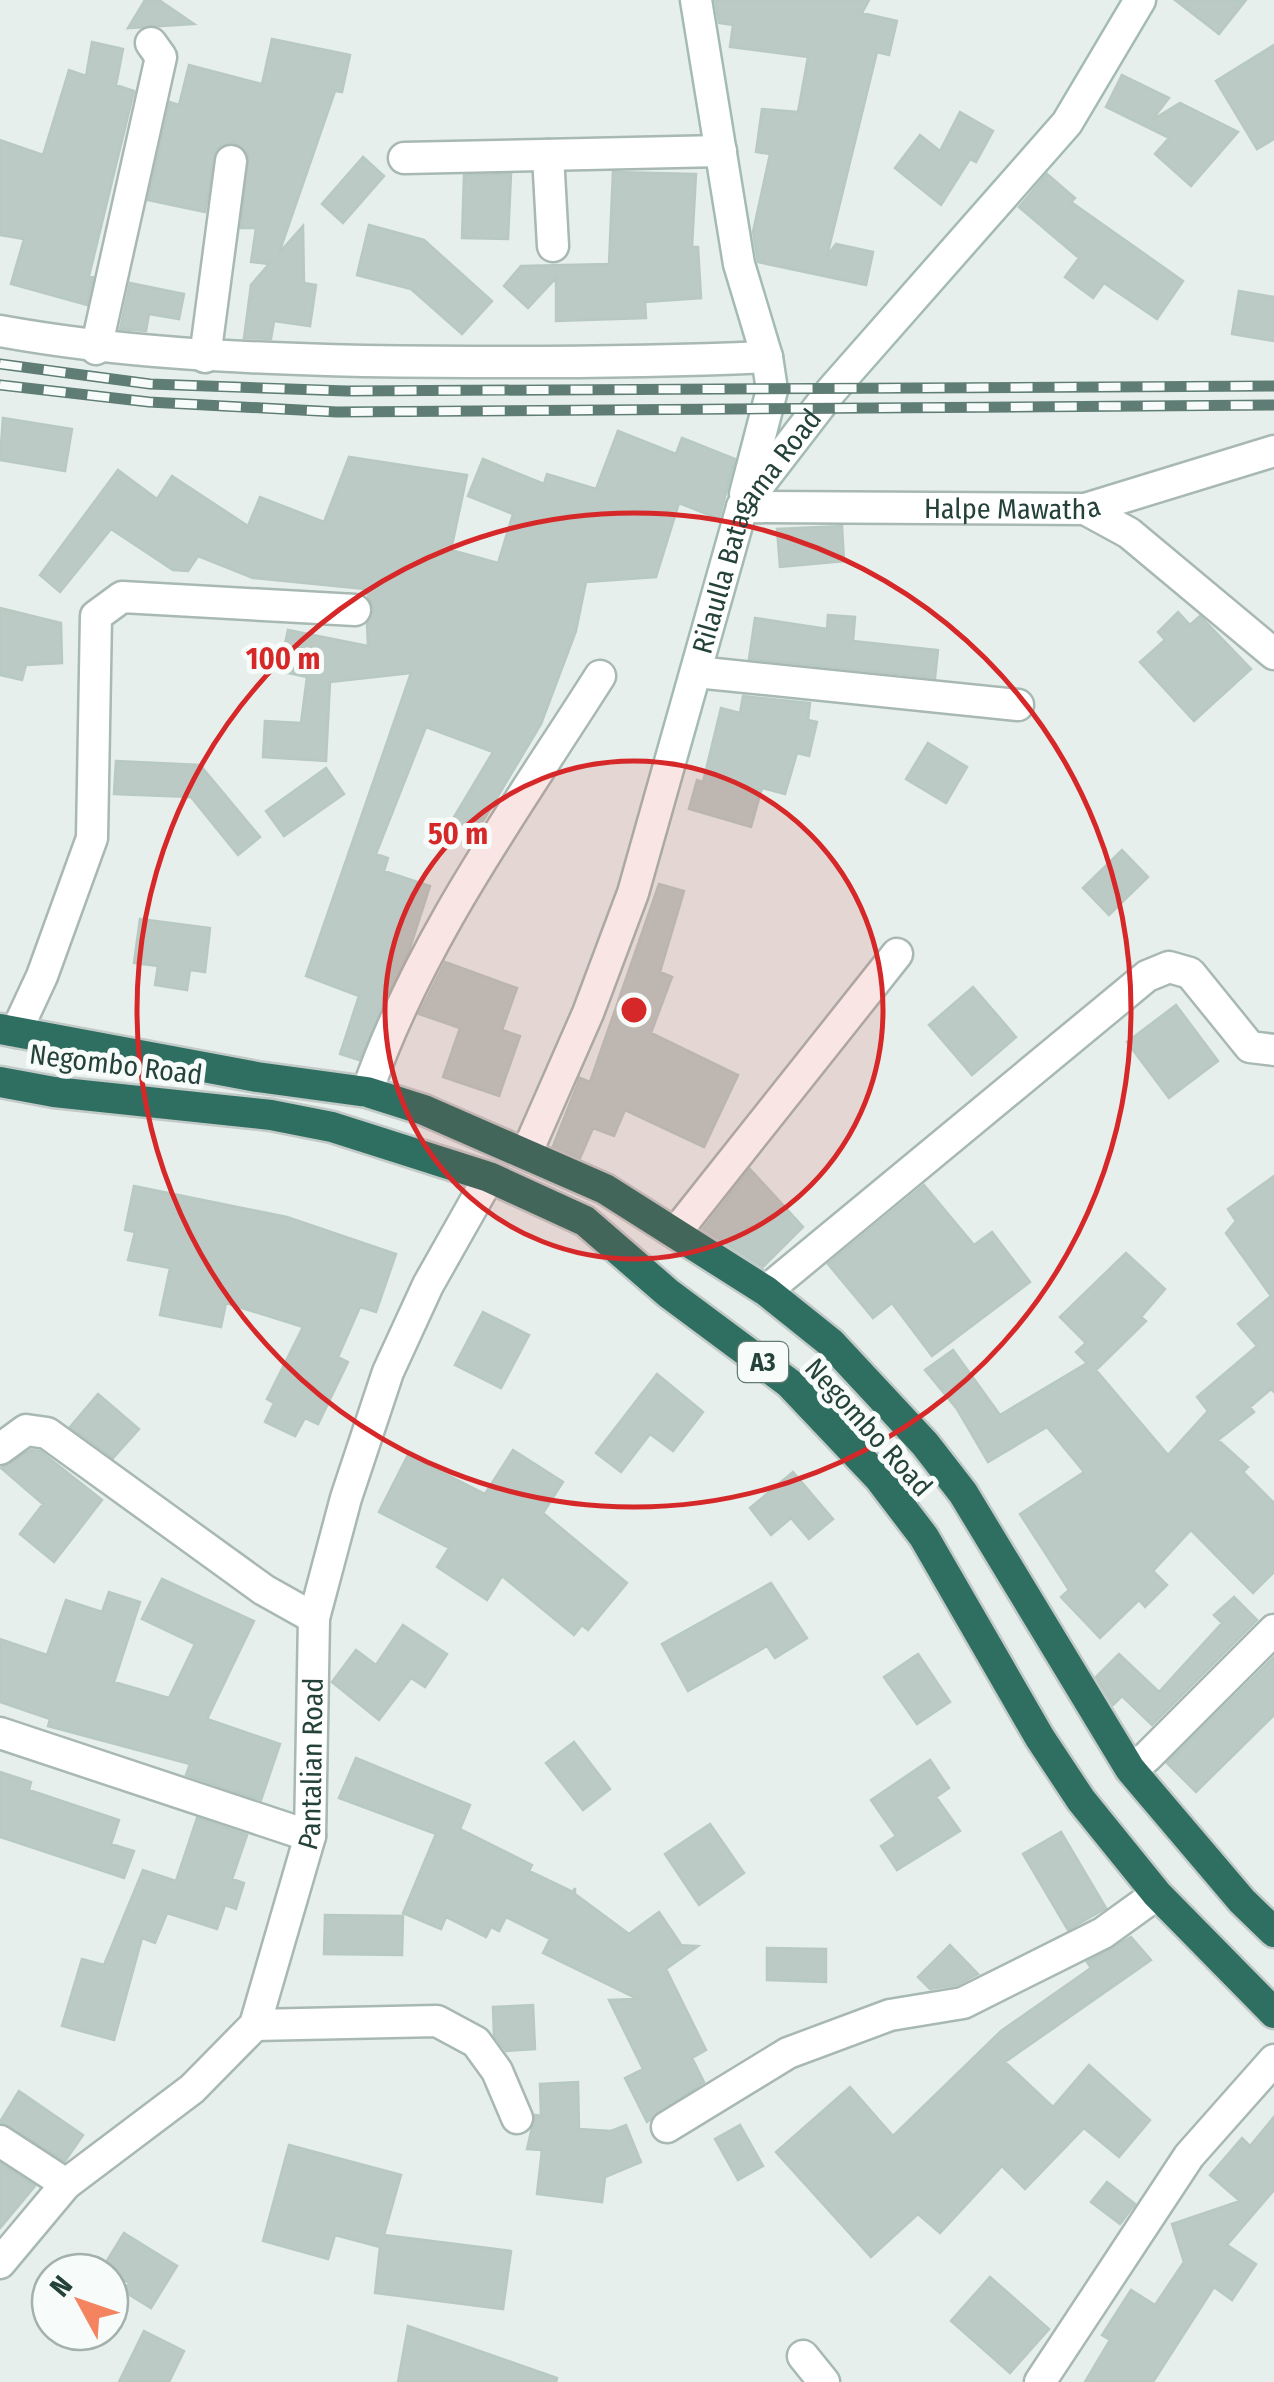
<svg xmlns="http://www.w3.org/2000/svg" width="1274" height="2382" font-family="'Fira Sans Condensed',sans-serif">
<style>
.building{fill:#bbcac4;stroke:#b8c9c2;stroke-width:2.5}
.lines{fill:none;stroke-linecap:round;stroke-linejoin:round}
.street-casing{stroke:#a8b8b2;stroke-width:35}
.secondary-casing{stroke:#a4bbb3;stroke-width:35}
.highway-casing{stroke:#c2cac8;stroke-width:35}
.street{stroke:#fff;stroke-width:30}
.secondary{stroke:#fff;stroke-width:30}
.highway{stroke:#2f6f62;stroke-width:30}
.rail-casing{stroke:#5f7d75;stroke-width:11}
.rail{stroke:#f7fbf9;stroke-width:8;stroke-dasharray:22;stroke-linecap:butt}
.ring{fill:none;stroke:#d62828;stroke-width:5}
.labels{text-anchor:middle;stroke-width:10;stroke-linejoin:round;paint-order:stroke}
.shield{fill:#f7fbf9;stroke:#637a73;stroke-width:2.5}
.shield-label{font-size:25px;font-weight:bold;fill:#24423a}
.street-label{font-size:28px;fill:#24423a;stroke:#f7fbf9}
.centre{fill:#d62828;stroke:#f7fbf9;stroke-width:5}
.ring-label{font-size:30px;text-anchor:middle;font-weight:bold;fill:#d62828;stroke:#f7fbf9;stroke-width:10;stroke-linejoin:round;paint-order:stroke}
</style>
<rect width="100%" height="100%" fill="#e6efeb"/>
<path class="building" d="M145,0H159L194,24L128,28Z
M715,0H869L862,13L897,21L889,55L877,52L827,256L836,244L873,252L866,285L758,262L753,232L770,154L756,152L762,109L798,112L808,57L730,47L733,25L719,23Z
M1175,0H1246L1219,34Z
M272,39L350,55L342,92L335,91L279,253L303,226L304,283L316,285L310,326L274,321L271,339L244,338L251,285L269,264L251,262L256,228H241L248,153L232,142L216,150L205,212L148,200L170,102L179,105L189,65L262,84Z
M92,42L123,49L116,85L134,91L89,276L93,277L87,305L11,284L24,239L0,235V140L43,155L69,70L86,76Z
M1274,45V139L1257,149L1216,81Z
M1122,75L1169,98L1152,120L1180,103L1238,132L1191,186L1155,154L1169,138L1106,107Z
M960,112L993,131L976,162L970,159L941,205L895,168L920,135L940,151Z
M363,157L384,176L343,223L322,204Z
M613,172L696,174L692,247H698L701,298L645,302L646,318L556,321V278L528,308L504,286L521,266L609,264Z
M511,174L508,239L462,238L464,175Z
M1047,174L1075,198L1071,202L1183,281L1157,319L1104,283L1093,298L1065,277L1079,258L1019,207Z
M369,225L424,240L492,301L462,334L411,289L357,275Z
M130,283L184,294L179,319L149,314L146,331L120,329Z
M1239,291L1274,297V341L1232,334Z
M3,418L72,429L65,471L0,460Z
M618,431L676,454L682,438L735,459L719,519L679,503L656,577L586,582L576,631L541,724L468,846L445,832L493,752L426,727L376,854L388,858L384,871L430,886L409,951L359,1060L340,1054L359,996L306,976L411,673L330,682L326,761L263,757L265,721L301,723L307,677L279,671L288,630L368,646L367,624L374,610L365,589L253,578L198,556L188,571L173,570L111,529L60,592L40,575L118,470L157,499L172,476L248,526L260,497L324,522L349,457L467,475L451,550L498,563L513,514L468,496L483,459L544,484L547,474L596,489Z
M842,526L844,561L780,567L777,529Z
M0,608L61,623L62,663L26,665L22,680L0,675Z
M1178,612L1190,625L1200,616L1251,669L1194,721L1140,662L1165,640L1158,632Z
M828,615L855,617L853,641L938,650L935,678L749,659L755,618L827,629Z
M743,696L810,703L808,720L817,722L809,756L797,753L785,794L762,788L751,827L689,809L697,780L703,782L721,708L740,713Z
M928,743L967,767L946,803L906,779Z
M116,761L200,765L260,837L238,855L191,797L114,794Z
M326,768L344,794L284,836L266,811Z
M1122,850L1148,877L1109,915L1083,888Z
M659,884L684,891L660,972L672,977L651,1033L738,1075L704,1147L625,1110L614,1136L593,1128L580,1158L553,1146L580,1078L590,1082Z
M140,919L210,928L205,972L190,970L187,990L155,985L158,966L134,963Z
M445,962L517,988L502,1030L520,1036L499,1096L443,1077L460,1028L419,1014Z
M973,987L1016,1037L972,1075L929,1025Z
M1176,1005L1218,1061L1169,1098L1127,1042Z
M750,1169L803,1227L763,1267L703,1229Z
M1274,1176V1392L1271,1389L1250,1407L1254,1412L1218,1440L1248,1467L1243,1472L1274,1503V1572L1253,1593L1191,1530L1153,1571L1167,1585L1145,1607L1139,1600L1100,1638L1061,1597L1069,1590L1020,1514L1084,1472L1047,1427L988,1462L957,1409L925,1370L953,1350L1000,1415L1087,1363L1076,1352L1086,1343L1060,1317L1126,1253L1165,1289L1141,1317L1146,1321L1096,1370L1168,1455L1208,1411L1197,1397L1257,1346L1238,1324L1271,1296L1226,1233L1236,1221L1228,1209Z
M924,1185L974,1245L992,1232L1030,1282L932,1356L892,1303L873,1318L828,1264Z
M134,1186L287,1217L396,1254L376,1312L360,1307L338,1357L348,1362L318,1424L305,1418L295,1436L265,1422L274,1403L267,1399L303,1327L226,1303L221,1327L160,1315L170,1268L128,1260L135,1232L125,1230Z
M483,1312L529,1335L501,1388L455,1365Z
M657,1374L703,1412L673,1451L650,1434L621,1472L596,1453Z
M98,1394L139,1429L113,1458L70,1427Z
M31,1450L40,1451L102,1500L54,1562L20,1534L43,1504L1,1468Z
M513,1450L563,1482L543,1513L627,1583L588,1630L582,1625L574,1635L502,1576L487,1600L437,1567L449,1548L379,1512L408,1455L485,1494Z
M793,1472L833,1519L809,1539L791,1518L771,1535L750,1508Z
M162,1579L254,1621L207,1719L280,1744L261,1800L186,1775L190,1764L48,1726L50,1719L0,1702V1639L47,1655L66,1600L102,1612L109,1592L140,1602L114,1682L169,1698L195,1644L142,1619Z
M771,1583L807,1638L775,1658L767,1646L688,1691L662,1644Z
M1234,1597L1257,1620L1152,1725L1122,1696L1113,1705L1096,1677L1119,1654L1159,1692L1222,1623L1214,1615Z
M403,1625L447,1654L425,1687L411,1678L379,1720L332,1682L356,1650L376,1665Z
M918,1654L950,1702L917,1724L884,1677Z
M1274,1657V1715L1196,1792L1167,1763Z
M574,1742L610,1789L583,1810L546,1763Z
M356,1758L470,1805L460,1829L532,1865L529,1871L573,1892L575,1888V1894L629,1934L659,1912L680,1943L676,1945L698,1946L666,1969L706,2050L692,2058L704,2082L647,2122L625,2078L643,2069L609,2000L638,1999L543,1953L550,1939L506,1917L499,1931L491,1927L486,1937L446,1917L441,1929L403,1913L436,1834L339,1798Z
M930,1760L949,1788L936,1797L960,1831L897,1870L881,1846L896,1836L871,1800Z
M0,1772L31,1782L29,1790L119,1820L111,1844L134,1851L124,1878L0,1837Z
M197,1818L247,1835L232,1879L244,1883L236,1909L225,1905L217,1929L167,1913L155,1943L142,1938L114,2040L62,2026L82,1959L104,1965L143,1870L176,1881Z
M710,1824L744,1873L699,1905L665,1854Z
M1061,1832L1106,1908L1068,1930L1023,1854Z
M325,1915L403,1916L402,1955L324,1954Z
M1131,1937L1151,1960L1005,2062L1053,2107L1089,2065L1150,2120L1119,2157L1084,2128L1025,2189L1002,2166L940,2233L918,2214L871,2257L776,2152L850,2087L893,2136L1001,2031L1091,1968L1087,1962Z
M950,1945L978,1974L957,1985L930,1989L918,1977Z
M767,1948L826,1949V1982L767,1980Z
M533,2005L535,2049L506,2051L494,2035L493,2007Z
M578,2082L579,2129L611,2131L626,2125L641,2162L605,2177L602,2202L537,2194L542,2150L527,2149L535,2115L541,2116L540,2084Z
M19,2091L83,2135L65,2161L0,2122Z
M1274,2117V2190L1227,2245L1256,2264L1232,2300L1214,2287L1153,2382H1085L1110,2340L1102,2335L1131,2290L1155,2305L1184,2262L1172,2224L1240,2201L1210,2175L1242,2138L1250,2146Z
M740,2125L763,2166L738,2180L715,2139Z
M289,2145L401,2175L384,2235L511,2251L503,2309L375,2293L380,2247L335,2235L328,2259L263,2241Z
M0,2163L35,2186L0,2228Z
M1107,2182L1135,2204L1120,2224L1091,2202Z
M124,2233L177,2266L151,2308L123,2291L129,2283L103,2267Z
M990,2277L1049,2329L1010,2373L951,2321Z
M408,2326L557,2378L556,2382H398Z
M144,2331L184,2351L169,2382H119Z"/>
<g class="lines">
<g class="street-casing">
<g id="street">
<path d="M548,155L553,246"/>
<path d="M404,158L721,151"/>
<path d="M0,331C121,353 240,358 364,361C499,363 632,363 767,357"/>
<path d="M96,349L161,57L151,43"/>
<path d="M205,357L231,161"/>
<path id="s1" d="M742,507L1085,509L1274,451"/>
<path d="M1085,509L1129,533L1274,654"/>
<path d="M696,672L1018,705"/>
<path d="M16,1032L42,976L92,838L96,616L122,597L355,610"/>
<path d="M367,1092C419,941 515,810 600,676"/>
<path d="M677,1231L897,954"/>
<path d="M766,1291L1147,976L1169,967L1190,973L1250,1047L1274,1050"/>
<path d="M0,1449L26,1430L47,1433L264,1590L314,1618"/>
<path d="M0,1733L310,1836"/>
<path d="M1130,1769L1147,1757L1274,1630"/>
<path d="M255,2025L437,2021L476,2042L497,2071L517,2118"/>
<path d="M667,2127L788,2053L890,2015L963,2003L1103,1933L1157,1894"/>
<path d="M0,2141L66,2184"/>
<path id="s2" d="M0,2263L66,2184L192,2089L255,2025L310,1836L314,1618L346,1498L388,1372L428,1285L489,1177"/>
<path d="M803,2356L824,2382"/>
<path d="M1040,2382L1189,2156L1274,2060"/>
</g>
</g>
<g class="secondary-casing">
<g id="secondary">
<path d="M696,0L739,264L767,357L772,390L745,494"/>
<path id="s3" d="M527,1152L588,1013L633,893L742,507L832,390L1067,123L1140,0"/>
</g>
</g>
<g class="highway-casing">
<path id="highway" d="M0,1029L257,1077L367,1092L424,1110L605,1189L766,1291L831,1343L925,1444L963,1493L1130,1769L1242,1901L1274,1932
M0,1082L54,1092L271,1115L332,1127L489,1177L585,1221L668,1293L789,1383L879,1478L924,1537L1040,1738L1081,1800L1157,1894L1274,2013"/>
</g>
<use href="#street" class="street"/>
<use href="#secondary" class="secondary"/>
<use href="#highway" class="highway"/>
<g class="rail-casing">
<path id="rail" d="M0,364L150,384L347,391L1274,386
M0,385L149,402L337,412L1274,405"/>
</g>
<use href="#rail" class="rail"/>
</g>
<circle cx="634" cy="1010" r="249" fill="#d62828" fill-opacity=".12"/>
<g class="ring">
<circle cx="634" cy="1010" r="249"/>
<circle cx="634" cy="1010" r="497"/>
</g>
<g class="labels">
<rect class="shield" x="738" y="1342" width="50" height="40" rx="8"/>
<g class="shield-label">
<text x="763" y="1371">A3</text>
</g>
<g class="street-label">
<text dy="10" stroke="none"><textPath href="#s1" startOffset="270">Halpe Mawatha</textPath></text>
<text dy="10" stroke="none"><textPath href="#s3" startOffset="665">Rilaulla Batagama Road</textPath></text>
<text transform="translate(116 1064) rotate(7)" y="10">Negombo Road</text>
<text transform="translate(869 1427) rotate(48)" y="10">Negombo Road</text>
<text dy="10" stroke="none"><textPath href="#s2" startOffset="620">Pantalian Road</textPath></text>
</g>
</g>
<circle cx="634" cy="1010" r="15" class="centre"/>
<g class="ring-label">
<text x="283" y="669">100 m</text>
<text x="458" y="844">50 m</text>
</g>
<g transform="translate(80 2302) rotate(310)"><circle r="48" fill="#f7fbf9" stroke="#a3b1ad" stroke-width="2.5"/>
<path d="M0-8L18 38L0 25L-18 38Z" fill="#f4845f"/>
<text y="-15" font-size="28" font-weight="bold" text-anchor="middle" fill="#24423a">N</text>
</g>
</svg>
